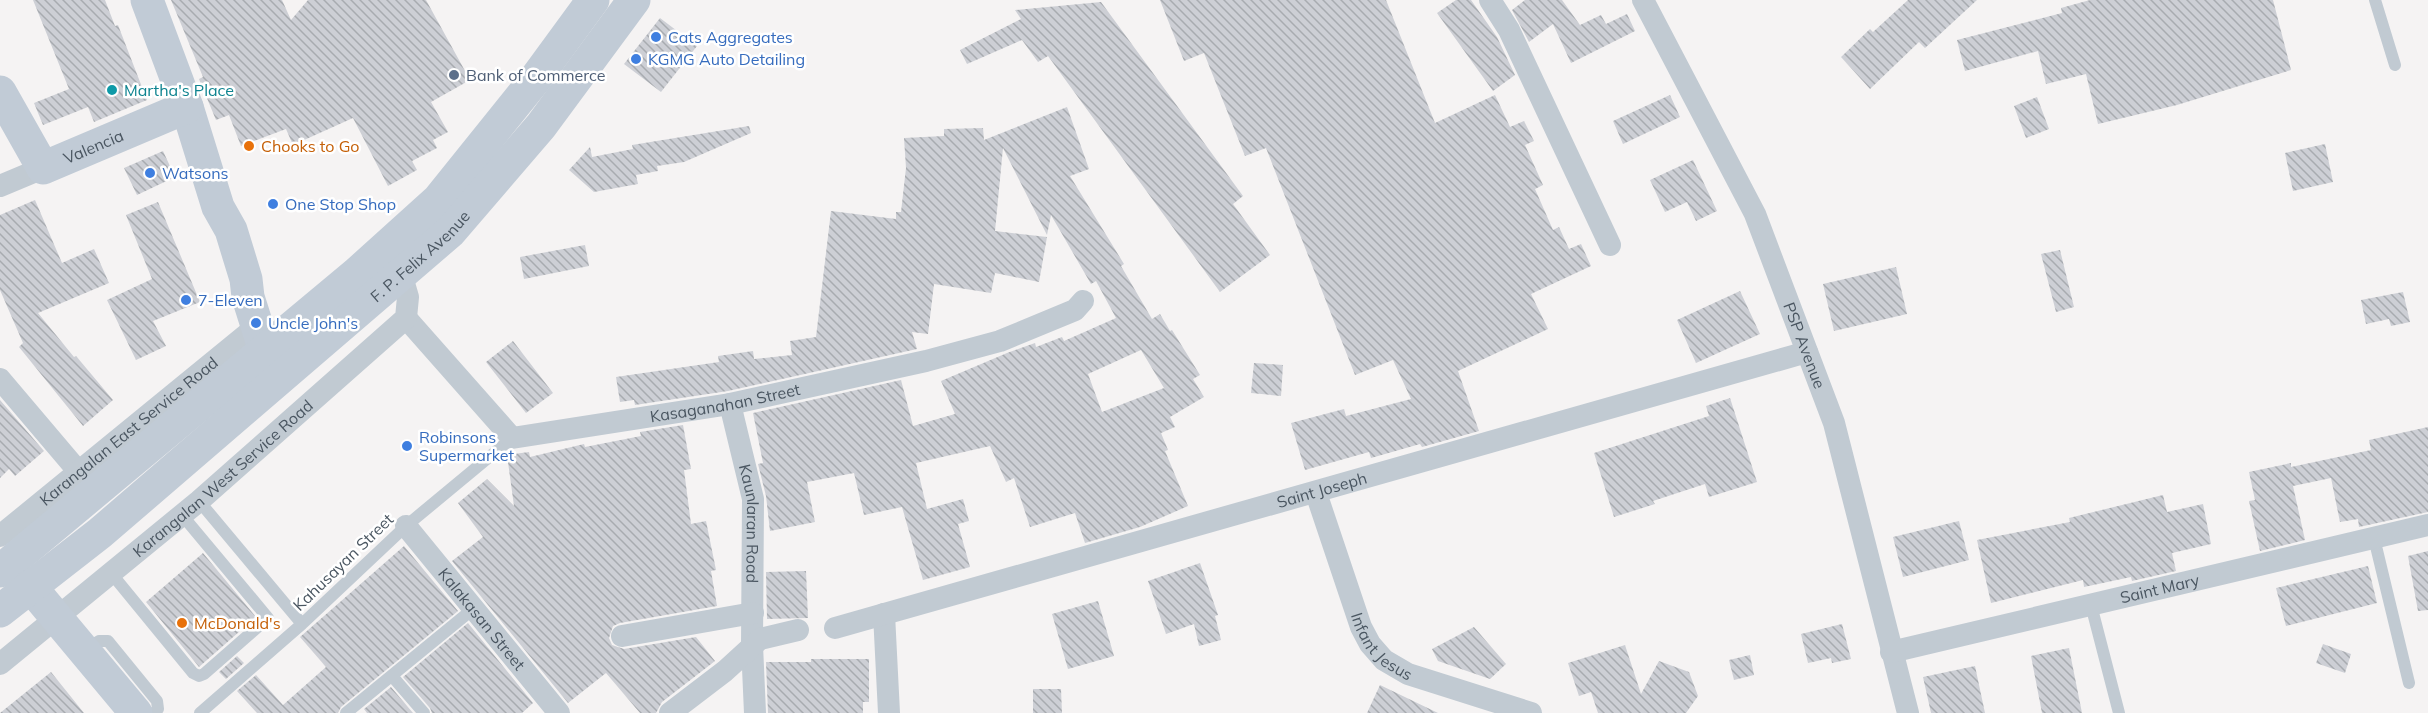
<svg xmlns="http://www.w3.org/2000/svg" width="2428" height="713" font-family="Mulish,sans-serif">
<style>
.building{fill:url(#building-back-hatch);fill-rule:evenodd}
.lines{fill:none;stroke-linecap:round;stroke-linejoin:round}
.lane{stroke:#c1cad2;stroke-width:12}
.street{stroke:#c1cad2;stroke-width:22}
.secondary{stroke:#c1cbd6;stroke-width:33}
.shop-dot{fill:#3f7fe0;stroke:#fff;stroke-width:2}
.service-dot{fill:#5c6f8a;stroke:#fff;stroke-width:2}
.culture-dot{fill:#0f9aa8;stroke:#fff;stroke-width:2}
.food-dot{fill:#e8710a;stroke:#fff;stroke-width:2}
.labels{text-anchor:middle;stroke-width:5;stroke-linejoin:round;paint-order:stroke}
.shop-label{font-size:16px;fill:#366cbe;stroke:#fff;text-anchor:start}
.service-label{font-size:16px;fill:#4e5e75;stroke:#fff;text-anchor:start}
.culture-label{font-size:16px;fill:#0d838f;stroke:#fff;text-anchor:start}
.food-label{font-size:16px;fill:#c56008;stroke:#fff;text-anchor:start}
.street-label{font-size:16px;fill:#4a5661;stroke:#fff}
</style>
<defs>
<pattern id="building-back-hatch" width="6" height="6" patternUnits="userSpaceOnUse" patternTransform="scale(1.5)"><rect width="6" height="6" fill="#cdcfd5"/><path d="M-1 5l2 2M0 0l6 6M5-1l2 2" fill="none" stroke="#a8abb0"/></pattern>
</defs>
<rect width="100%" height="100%" fill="#f5f3f3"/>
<path class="building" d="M33,0H105L115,26L118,25L147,100L94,122L88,107L43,125L34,103L69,89Z
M171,0H282L291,20L308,0H426L470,80L431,102L448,132L433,140L437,148L412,161L417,170L388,186L353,118L293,145L286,129L241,146L229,115L216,120L199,79L203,77Z
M1160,0H1386L1435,123L1495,95L1510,127L1524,121L1534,141L1525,145L1543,185L1535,189L1553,230L1559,227L1569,249L1581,244L1591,266L1531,294L1548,329L1458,371L1479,431L1422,447L1420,444L1371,458L1369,452L1305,470L1291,423L1344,409L1346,416L1411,399L1393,360L1355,375L1266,148L1245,156L1204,53L1184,61Z
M1456,0H1471L1497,37L1515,75L1493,91L1437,13Z
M1525,0H1562L1580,25L1601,15L1606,24L1627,14L1635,31L1571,63L1553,24L1529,42L1512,10Z
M1908,0H1977L1925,48L1919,42L1870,89L1841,57L1870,29L1873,32Z
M2090,0H2273L2291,70L2177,105L2098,124L2086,74L2046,84L2038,51L1965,71L1957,40L2062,13L2061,8Z
M1101,2L1243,196L1233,204L1270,255L1220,292L1048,56L1038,62L1022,40L967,64L960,50L1021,19L1015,10Z
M660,18L697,46L661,92L624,64Z
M1670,95L1680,117L1623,144L1613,121Z
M2037,97L2049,129L2026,138L2014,106Z
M1067,107L1089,169L1070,176L1124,264L1121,266L1152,319L1160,314L1170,331L1172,330L1200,375L1193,379L1204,397L1170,417L1175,427L1161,433L1168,450L1165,451L1188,506L1140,527L1085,543L1075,513L1030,527L1014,478L1006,482L990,446L916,463L927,509L963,499L969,521L958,524L970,567L923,580L902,507L864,515L854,473L807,482L815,522L770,531L766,496L758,464L763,463L753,413L901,380L913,426L955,414L941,381L1007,353L1035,343L1036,347L1062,337L1064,341L1116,318L1096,281L1091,284L1051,215L1047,235L1003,148L995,231L1047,237L1039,282L995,273L991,293L934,284L928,334L912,332L917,349L728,391L635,405L634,400L620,402L616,377L719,362L718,356L753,351L754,359L792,355L790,341L816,337L831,211L896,219V212H901L906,168L904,138L944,136V129L983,128L984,140ZM1141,350L1164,388L1102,412L1088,374Z
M749,126L751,133L684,162L657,166L658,171L636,175L638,184L594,192L569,170L590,147L592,157L633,149L632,145Z
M2325,144L2333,182L2293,191L2285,153Z
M163,151L175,177L137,195L124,168Z
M1693,160L1717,211L1696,221L1687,202L1665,212L1650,180Z
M35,200L62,263L94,249L109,283L38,313L74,357L76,356L113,400L83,426L19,347L23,343L0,290V215Z
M158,202L200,302L153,321L166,346L136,360L107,300L152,279L126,215Z
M585,245L589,266L524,279L520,257Z
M2060,250L2074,307L2056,312L2041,254Z
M1896,267L1907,314L1834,331L1823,284Z
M1740,291L1760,334L1696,363L1677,320Z
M2403,292L2410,322L2391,326L2389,319L2366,324L2361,300Z
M513,341L553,393L526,413L486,362Z
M1254,363L1283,365L1281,396L1251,393Z
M1730,398L1757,482L1709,497L1705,484L1653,501L1655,504L1614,517L1594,453L1709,416L1706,406Z
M0,400L44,451L15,476L9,469L0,478Z
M683,425L691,469L684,470L691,524L706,521L716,570L711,571L717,606L620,623L613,626L609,638L612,645L624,649L696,637L715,661L662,702L656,713H640L606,673L568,703L452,561L483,537L458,503L487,479L514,506L507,455L529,452L530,457L584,444L585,447L641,436L640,432Z
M2428,427V512L2359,527L2358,519L2340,522L2331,478L2293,486L2305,540L2260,551L2249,501L2255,500L2249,472L2291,463V467L2371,450L2369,440Z
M2163,495L2167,512L2203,504L2211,544L2172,553L2176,571L2132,581L2131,577L2084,587L2083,580L1991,603L1977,540L2070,522L2069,518Z
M1959,521L1969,560L1903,577L1893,537Z
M404,546L458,611L341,707L338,713H257L237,691L256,675L283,705L326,667L300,637Z
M2428,551V610L2418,611L2408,556Z
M203,553L256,617L199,667L146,602Z
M1200,563L1218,615L1215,616L1221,640L1199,646L1194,624L1166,634L1148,581Z
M2368,566L2377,603L2286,626L2276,588Z
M806,571L808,618L767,619L766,572Z
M1098,601L1114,656L1068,669L1052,614Z
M468,623L533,703L522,713H432L430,708L403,677Z
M1842,624L1851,659L1832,663L1831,658L1808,663L1801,634Z
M1474,627L1506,664L1490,679L1438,661L1432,649Z
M2323,644L2351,654L2345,673L2316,663Z
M1625,645L1641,694L1659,661L1689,672L1698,696L1686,713H1598L1591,692L1579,696L1568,663Z
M2069,648L2082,713H2042L2031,656Z
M1750,655L1754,675L1734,680L1729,660Z
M237,656L244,663L226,679L219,672Z
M811,659H869V702H863V713H768L766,662H811Z
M1975,666L1985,713H1931L1923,677Z
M51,672L84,713H0Z
M1380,685L1438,713H1367Z
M391,687L413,713H367L364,709Z
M1033,689H1061L1062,713H1033Z"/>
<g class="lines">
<path class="lane" d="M2375,0L2395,65
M199,501L302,624
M2374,538L2409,683
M111,573L193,673L199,676L204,674L268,618L182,515
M2091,605L2119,713
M86,649L99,641H108L157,701L158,709L154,713
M392,676L424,713
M200,713L302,624L406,526L512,438
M346,713L473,609"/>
<g class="street">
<path d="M1490,0L1509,30L1610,245"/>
<path id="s1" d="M1643,0L1755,214L1834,423L1908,713"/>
<path d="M0,186L43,168"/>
<path id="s2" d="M406,318L512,438L730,404L926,361L1000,341L1075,310L1083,301"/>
<path d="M0,379L78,471"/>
<path id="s3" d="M730,404L753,499L752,645L755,713"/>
<path id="s4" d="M1316,493L1361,627L1370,644L1384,660L1408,674L1531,713"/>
<path id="s5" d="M406,526L559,713"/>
<path id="s6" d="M0,536L257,326"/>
<path d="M884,614L889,713"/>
<path id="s7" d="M835,628L1807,352"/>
<path d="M622,636L753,613"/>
<path id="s8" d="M1891,652L2428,525"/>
<path id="s9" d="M0,664L199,501L406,318L408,297L401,273"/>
<path d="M670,713L725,671L760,639L798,630"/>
</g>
<g class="secondary">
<path d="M147,0L187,107L218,207L231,230L246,279L248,297L271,370"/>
<path id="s10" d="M0,92L43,168L187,107"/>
<path d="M0,571L356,274L438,200L533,82L593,0"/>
<path d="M30,586L136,713"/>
<path id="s11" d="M0,611L100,533L450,232L541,126L634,0"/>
</g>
</g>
<g class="shop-dot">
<circle cx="656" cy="37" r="6"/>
<circle cx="636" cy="59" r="6"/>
<circle cx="150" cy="173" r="6"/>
<circle cx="273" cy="204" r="6"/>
<circle cx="186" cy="300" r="6"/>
<circle cx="256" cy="323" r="6"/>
<circle cx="407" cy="446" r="6"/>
</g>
<circle class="service-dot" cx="454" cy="75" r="6"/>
<circle class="culture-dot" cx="112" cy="90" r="6"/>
<g class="food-dot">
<circle cx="249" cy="146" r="6"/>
<circle cx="182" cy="623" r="6"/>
</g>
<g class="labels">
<g class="shop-label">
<text x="668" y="43">Cats Aggregates</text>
<text x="648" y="65">KGMG Auto Detailing</text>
<text x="162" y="179">Watsons</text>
<text x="285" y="210">One Stop Shop</text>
<text x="198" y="306">7-Eleven</text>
<text x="268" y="329">Uncle John's</text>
<text x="419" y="443">Robinsons<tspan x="419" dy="18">Supermarket</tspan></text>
</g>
<g class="service-label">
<text x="466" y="81">Bank of Commerce</text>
</g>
<g class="culture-label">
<text x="124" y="96">Martha's Place</text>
</g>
<g class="food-label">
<text x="261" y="152">Chooks to Go</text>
<text x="194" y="629">McDonald's</text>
</g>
<g class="street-label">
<text dy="6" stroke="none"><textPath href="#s10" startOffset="142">Valencia</textPath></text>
<text dy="6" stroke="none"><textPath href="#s11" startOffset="550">F. P. Felix Avenue</textPath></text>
<text dy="6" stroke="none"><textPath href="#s1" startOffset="382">PSP Avenue</textPath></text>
<text dy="6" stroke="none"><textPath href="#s2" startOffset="376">Kasaganahan Street</textPath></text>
<text dy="6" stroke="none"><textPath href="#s6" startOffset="166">Karangalan East Service Road</textPath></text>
<text dy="6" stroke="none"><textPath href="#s9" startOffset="290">Karangalan West Service Road</textPath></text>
<text dy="6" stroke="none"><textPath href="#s7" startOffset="506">Saint Joseph</textPath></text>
<text dy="6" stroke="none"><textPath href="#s3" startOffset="122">Kaunlaran Road</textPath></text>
<text transform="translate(343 562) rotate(-44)" y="6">Kahusayan Street</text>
<text dy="6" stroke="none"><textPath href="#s8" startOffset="276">Saint Mary</textPath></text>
<text dy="6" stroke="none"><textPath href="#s5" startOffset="120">Kalakasan Street</textPath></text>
<text dy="6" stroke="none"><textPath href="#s4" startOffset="170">Infant Jesus</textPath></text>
</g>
</g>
</svg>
